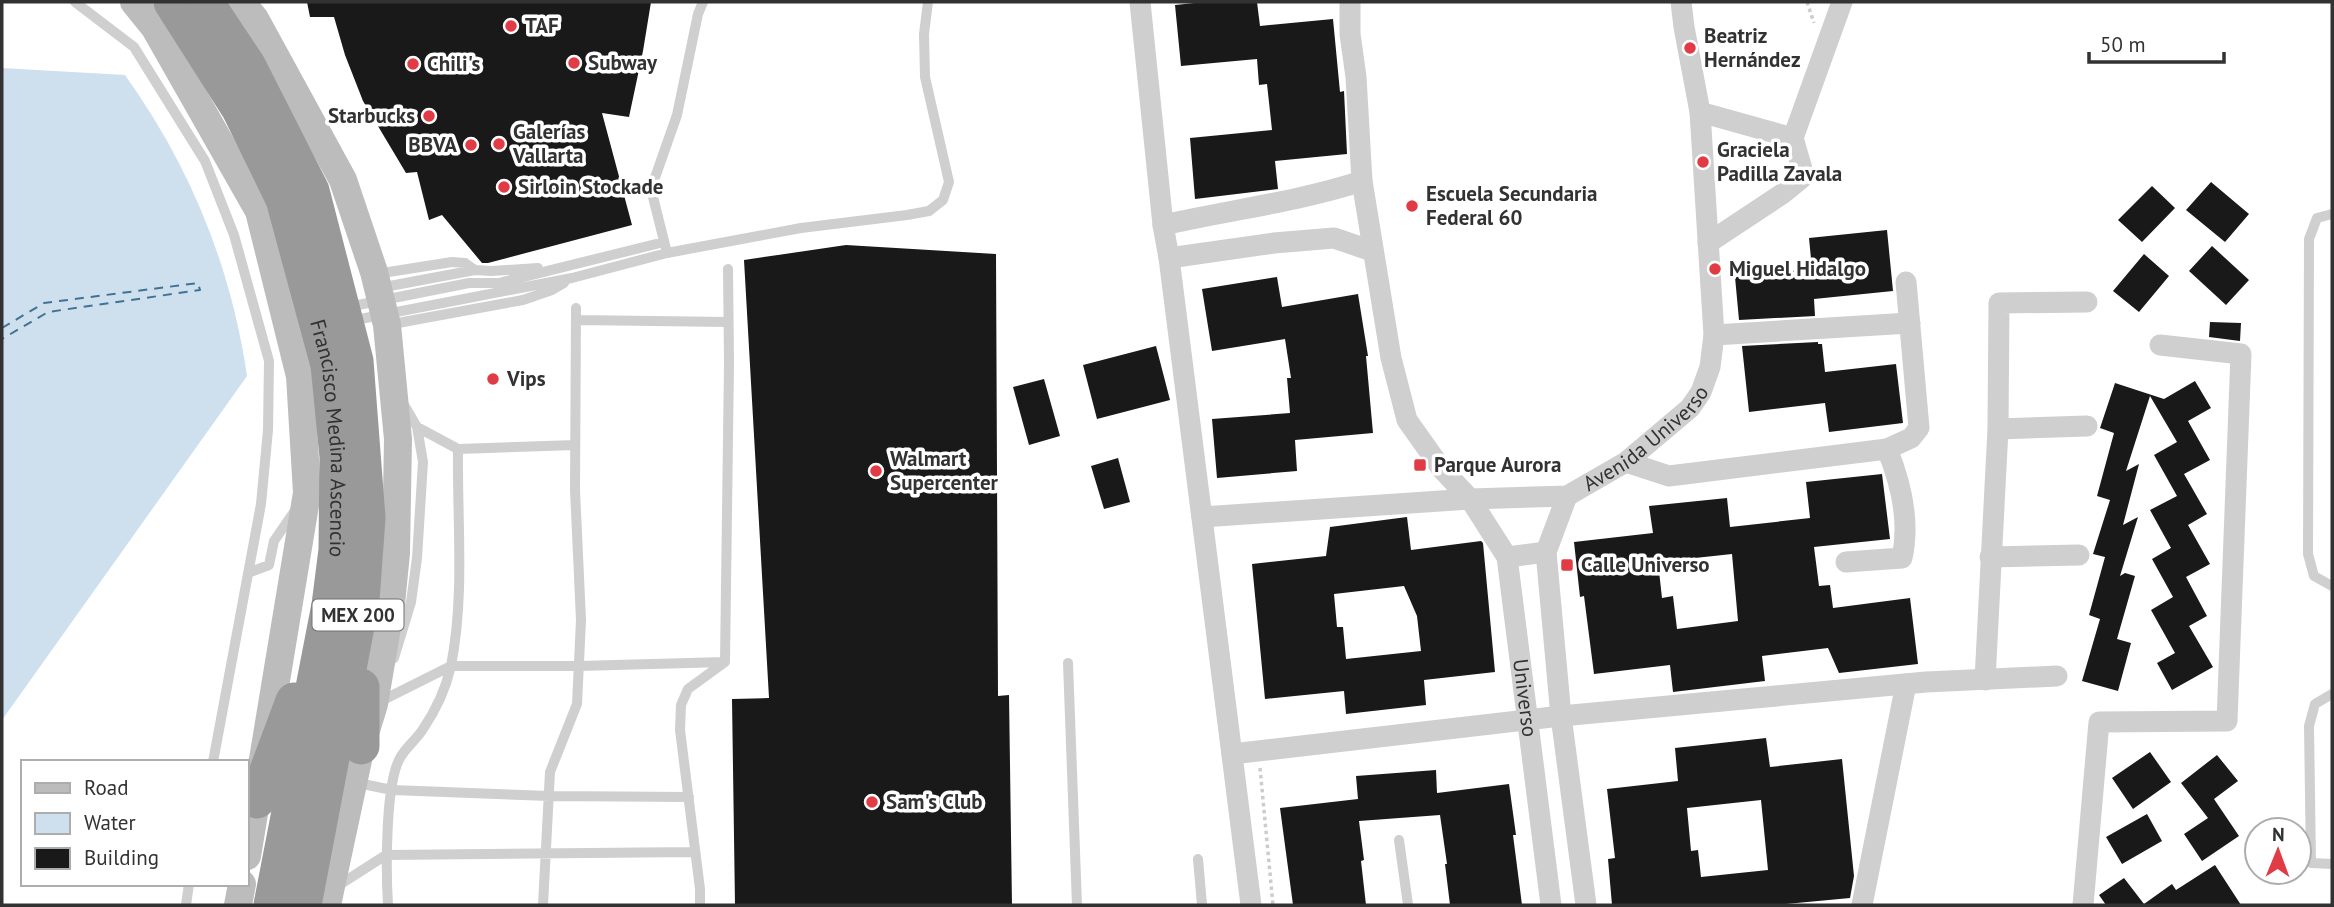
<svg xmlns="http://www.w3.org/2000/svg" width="2334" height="907" font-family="'PT Sans',sans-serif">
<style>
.water{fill:#cee0ed}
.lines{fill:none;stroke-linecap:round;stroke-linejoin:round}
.ferry{stroke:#417293;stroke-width:2;stroke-dasharray:9 7;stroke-linecap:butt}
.building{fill:#191919;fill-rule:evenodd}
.path{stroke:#ccc;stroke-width:3.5;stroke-dasharray:3.5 3.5;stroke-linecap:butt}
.lane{stroke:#cfcfcf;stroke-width:10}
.street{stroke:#cfcfcf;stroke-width:21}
.secondary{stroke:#bcbcbc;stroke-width:28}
.highway{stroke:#999;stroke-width:37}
.poi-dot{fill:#e13c45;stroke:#fff;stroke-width:2.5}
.labels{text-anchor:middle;stroke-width:7;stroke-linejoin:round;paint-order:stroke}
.shield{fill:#fff;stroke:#707070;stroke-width:2}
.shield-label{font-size:19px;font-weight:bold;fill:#323232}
.poi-label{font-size:21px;font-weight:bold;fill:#323232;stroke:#fff;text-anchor:start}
.street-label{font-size:21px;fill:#323232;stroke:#fff}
</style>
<rect width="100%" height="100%" fill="#fff"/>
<path class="water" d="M2,68L125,75C190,166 231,266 247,376L2,720Z"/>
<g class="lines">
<path class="ferry" d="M2,328L44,303L198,283L200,290L48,312L2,339"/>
</g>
<path class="building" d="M307,2H651L643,51L629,117L602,113L632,225L488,263H482L442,215L429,220L417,172L406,173L363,101L345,55L334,17H310Z
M1204,2H1257L1260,26L1333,19L1340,92L1344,91L1347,154L1275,161L1278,189L1195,199L1190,138L1272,130L1267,84L1259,85L1257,59L1181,66L1175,5Z
M2211,182L2249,214L2225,242L2186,210Z
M2152,186L2175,208L2142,242L2118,220Z
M1887,230L1893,291L1814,299L1815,316L1739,320L1735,277L1812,269L1809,238Z
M846,245L996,254L998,696L1009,695L1012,905H735L732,699L769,698L744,260Z
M2212,246L2249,280L2226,305L2189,271Z
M2144,254L2169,276L2139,312L2113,291Z
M1277,277L1282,307L1358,294L1368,356H1366L1373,433L1295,440L1297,471L1217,478L1212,419L1290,413L1287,378H1291L1285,339L1212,351L1202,289Z
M2210,322L2241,323L2240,341L2209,337Z
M1818,342V344H1822L1825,372L1896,364L1903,423L1829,432L1825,403L1749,412L1742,346Z
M1156,346L1170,400L1097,419L1083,365Z
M1044,379L1060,436L1029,445L1013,387Z
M2195,381L2211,408L2188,421L2210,460L2184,474L2207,514L2188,525L2210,564L2186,577L2207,616L2189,626L2213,667L2172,690L2157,663L2175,653L2151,610L2173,597L2152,559L2171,548L2150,510L2177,496L2154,455L2177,442L2150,396L2126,471L2139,464L2123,525L2138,517L2120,576L2125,573L2135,576L2117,639L2131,643L2118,691L2082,681L2100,619L2089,615L2105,557L2093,554L2110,500L2097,496L2114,433L2100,428L2115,383L2164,399Z
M1118,458L1130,502L1104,509L1091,466Z
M1882,474L1890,539L1814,547L1819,586L1830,585L1833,608L1910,598L1918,664L1839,673L1828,648L1762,656L1765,681L1673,692L1670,665L1594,674L1584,596L1580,597L1574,542L1653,533L1649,506L1727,498L1730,527L1810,518L1806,482ZM1732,554L1738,621L1677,629L1673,596L1662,598L1658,562Z
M1407,517L1411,550L1481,541L1483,543L1495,672L1424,680L1426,705L1346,714L1344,691L1265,699L1252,564L1326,556L1330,527ZM1404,586L1417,616L1421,651L1346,659L1343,627H1337L1334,594Z
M1766,738L1770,767L1842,759L1854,876L1850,898L1775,905H1612L1608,859L1615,858L1607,789L1678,781L1675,748ZM1761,800L1768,870L1701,877L1698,850L1691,851L1687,808Z
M2150,752L2171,782L2133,809L2112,778Z
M2217,755L2238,781L2214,799L2239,836L2202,861L2184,834L2208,818L2181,783Z
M1436,770L1437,793L1509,784L1516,835H1513L1522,905H1450L1445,864H1447L1440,815L1359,821L1364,860L1361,861L1366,905H1293L1280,808L1358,799L1356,776Z
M2147,814L2162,841L2122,864L2106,837Z
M2215,865L2241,905H2106L2099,895L2124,878L2144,904L2172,884L2176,890Z"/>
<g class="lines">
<path class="path" d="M1807,2L1814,23
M1260,768L1273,905"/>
<path class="lane" d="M75,2L134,47L205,161L234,235L269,361L268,430L261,504L213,762
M703,2L698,14L677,115L651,189L667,253L801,228L907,215L929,211L943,200L949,182L925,77L924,34L928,2
M2332,214L2317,218L2309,239L2308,554L2314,576L2332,586
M376,274L452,262L465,263L475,270
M379,288L475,270L491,271L538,268
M348,307L469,283H499L664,242
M577,320L728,322
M350,321L572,278L667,253
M387,325L523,300L552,290L564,283
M403,403L417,427L458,449
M248,573L269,565L274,541L296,509
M394,658L411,602L417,558L423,462L417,427
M1068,663L1077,905
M2332,694L2315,704L2309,726L2311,863L2332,864
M377,703L451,666H579L725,662
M353,782L392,790L549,796L689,797
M1399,840L1408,905
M1198,859L1202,905
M336,887L386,855L695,852
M186,905L189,884
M388,905C386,873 385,784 400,758C406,747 417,739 423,729C436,710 446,688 451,666C465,594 457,522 458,449L575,445
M543,905L550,772L577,704L581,620L575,490L576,308
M700,905V889L680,730L681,705L688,689L725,662L729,363L728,269"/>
<g class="street">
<path d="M1140,2L1163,225L1169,258L1251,905"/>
<path id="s1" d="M1350,2V34L1356,77L1362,181L1391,358L1407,420L1441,468L1470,499L1507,557L1551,905"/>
<path d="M1700,112L1793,138L1842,2"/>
<path d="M1163,225C1230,210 1297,202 1362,181"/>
<path d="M1708,243L1782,194L1804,176L1793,138"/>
<path d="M1169,258L1274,243L1334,238L1372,251"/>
<path d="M1714,335L1910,323"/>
<path d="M1998,429L2087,426"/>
<path d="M1626,462L1669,476L1887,449L1911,438L1919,428L1906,282"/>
<path d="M1567,496L1546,552L1561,716L1586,905"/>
<path id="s2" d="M1202,517L1470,499L1567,496L1626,462L1690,408L1701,392L1710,367L1714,335L1700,112L1684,27L1681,2"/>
<path d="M1507,557L1546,552"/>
<path d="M1990,557L2079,555"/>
<path d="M1846,562L1902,558C1910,522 1901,483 1887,449"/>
<path d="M1985,680L1998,429L1999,303L2087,302"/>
<path d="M1232,754L1561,716L1926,682L2057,676"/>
<path d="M1862,905L1906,684"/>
<path d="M2083,905L2099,722L2227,721L2241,354L2160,345"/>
</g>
<path class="secondary" d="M134,2L155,28L259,211L300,376L307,493L247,856
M241,2L255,19L343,180L374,272L387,325L398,439L396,553L391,604L374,704L361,746L327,905
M238,905L242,884"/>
<g class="highway">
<path id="s3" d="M172,2L240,109L284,199L329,365L338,457L337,550L330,605L272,905"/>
<path d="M205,2L247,65L311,191L355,361L367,518L361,600L303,905"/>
<path d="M361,746V687"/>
<path d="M257,800L294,701"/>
</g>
</g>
<g class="poi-dot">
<circle cx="511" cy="26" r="7"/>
<circle cx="1690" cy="48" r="7"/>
<circle cx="574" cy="63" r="7"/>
<circle cx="413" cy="64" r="7"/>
<circle cx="429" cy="116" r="7"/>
<circle cx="499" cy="144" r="7"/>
<circle cx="471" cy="145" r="7"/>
<circle cx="1703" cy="162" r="7"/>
<circle cx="504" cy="187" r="7"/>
<circle cx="1412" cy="206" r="7"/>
<circle cx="1715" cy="269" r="7"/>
<circle cx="493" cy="379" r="7"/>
<rect x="1413" y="458" width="14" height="14" rx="3.5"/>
<circle cx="876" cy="471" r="7"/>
<rect x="1560" y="558" width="14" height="14" rx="3.5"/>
<circle cx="872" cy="802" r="7"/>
</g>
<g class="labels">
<rect class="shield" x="312.5" y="599.5" width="91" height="31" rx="5"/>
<g class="shield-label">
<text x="358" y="622">MEX 200</text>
</g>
<g class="poi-label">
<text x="525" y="33">TAF</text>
<text x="1704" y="43">Beatriz<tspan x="1704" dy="24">Hernández</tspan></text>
<text x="588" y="70">Subway</text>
<text x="427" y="71">Chili's</text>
<text x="415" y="123" text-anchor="end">Starbucks</text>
<text x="513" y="139">Galerías<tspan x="513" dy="24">Vallarta</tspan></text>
<text x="457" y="152" text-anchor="end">BBVA</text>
<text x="1717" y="157">Graciela<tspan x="1717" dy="24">Padilla Zavala</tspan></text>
<text x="518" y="194">Sirloin Stockade</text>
<text x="1426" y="201">Escuela Secundaria<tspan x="1426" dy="24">Federal 60</tspan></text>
<text x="1729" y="276">Miguel Hidalgo</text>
<text x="507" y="386">Vips</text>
<text x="890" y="466">Walmart<tspan x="890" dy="24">Supercenter</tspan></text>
<text x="1434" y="472">Parque Aurora</text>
<text x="1581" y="572">Calle Universo</text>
<text x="886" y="809">Sam's Club</text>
</g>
<g class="street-label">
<text dy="7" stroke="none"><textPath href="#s2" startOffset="464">Avenida Universo</textPath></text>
<text dy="7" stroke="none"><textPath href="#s3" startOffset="472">Francisco Medina Ascencio</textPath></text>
<text dy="7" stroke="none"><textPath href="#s1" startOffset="735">Universo</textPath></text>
</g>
</g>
<rect width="2334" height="907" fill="none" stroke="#323232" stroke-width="7"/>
<rect x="21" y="760" width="228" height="126" fill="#ffffff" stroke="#adadad" stroke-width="2"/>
<rect x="35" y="783" width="35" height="10" fill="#bcbcbc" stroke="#adadad" stroke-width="2"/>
<text x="84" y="795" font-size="21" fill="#323232">Road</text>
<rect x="35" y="813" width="35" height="21" fill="#cee0ed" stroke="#adadad" stroke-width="2"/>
<text x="84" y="830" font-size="21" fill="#323232">Water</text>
<rect x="35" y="848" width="35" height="21" fill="#191919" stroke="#adadad" stroke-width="2"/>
<text x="84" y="865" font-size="21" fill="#323232">Building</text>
<g transform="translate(2278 851) rotate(1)"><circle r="33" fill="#ffffff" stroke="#adadad" stroke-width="2"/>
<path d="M0-5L12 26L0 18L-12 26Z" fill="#e13c45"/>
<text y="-10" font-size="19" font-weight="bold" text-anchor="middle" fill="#323232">N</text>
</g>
<path d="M2089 52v10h135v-10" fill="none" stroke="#323232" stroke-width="3.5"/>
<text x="2100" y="52" font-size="21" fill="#323232" stroke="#ffffff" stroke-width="5" paint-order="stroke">50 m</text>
</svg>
